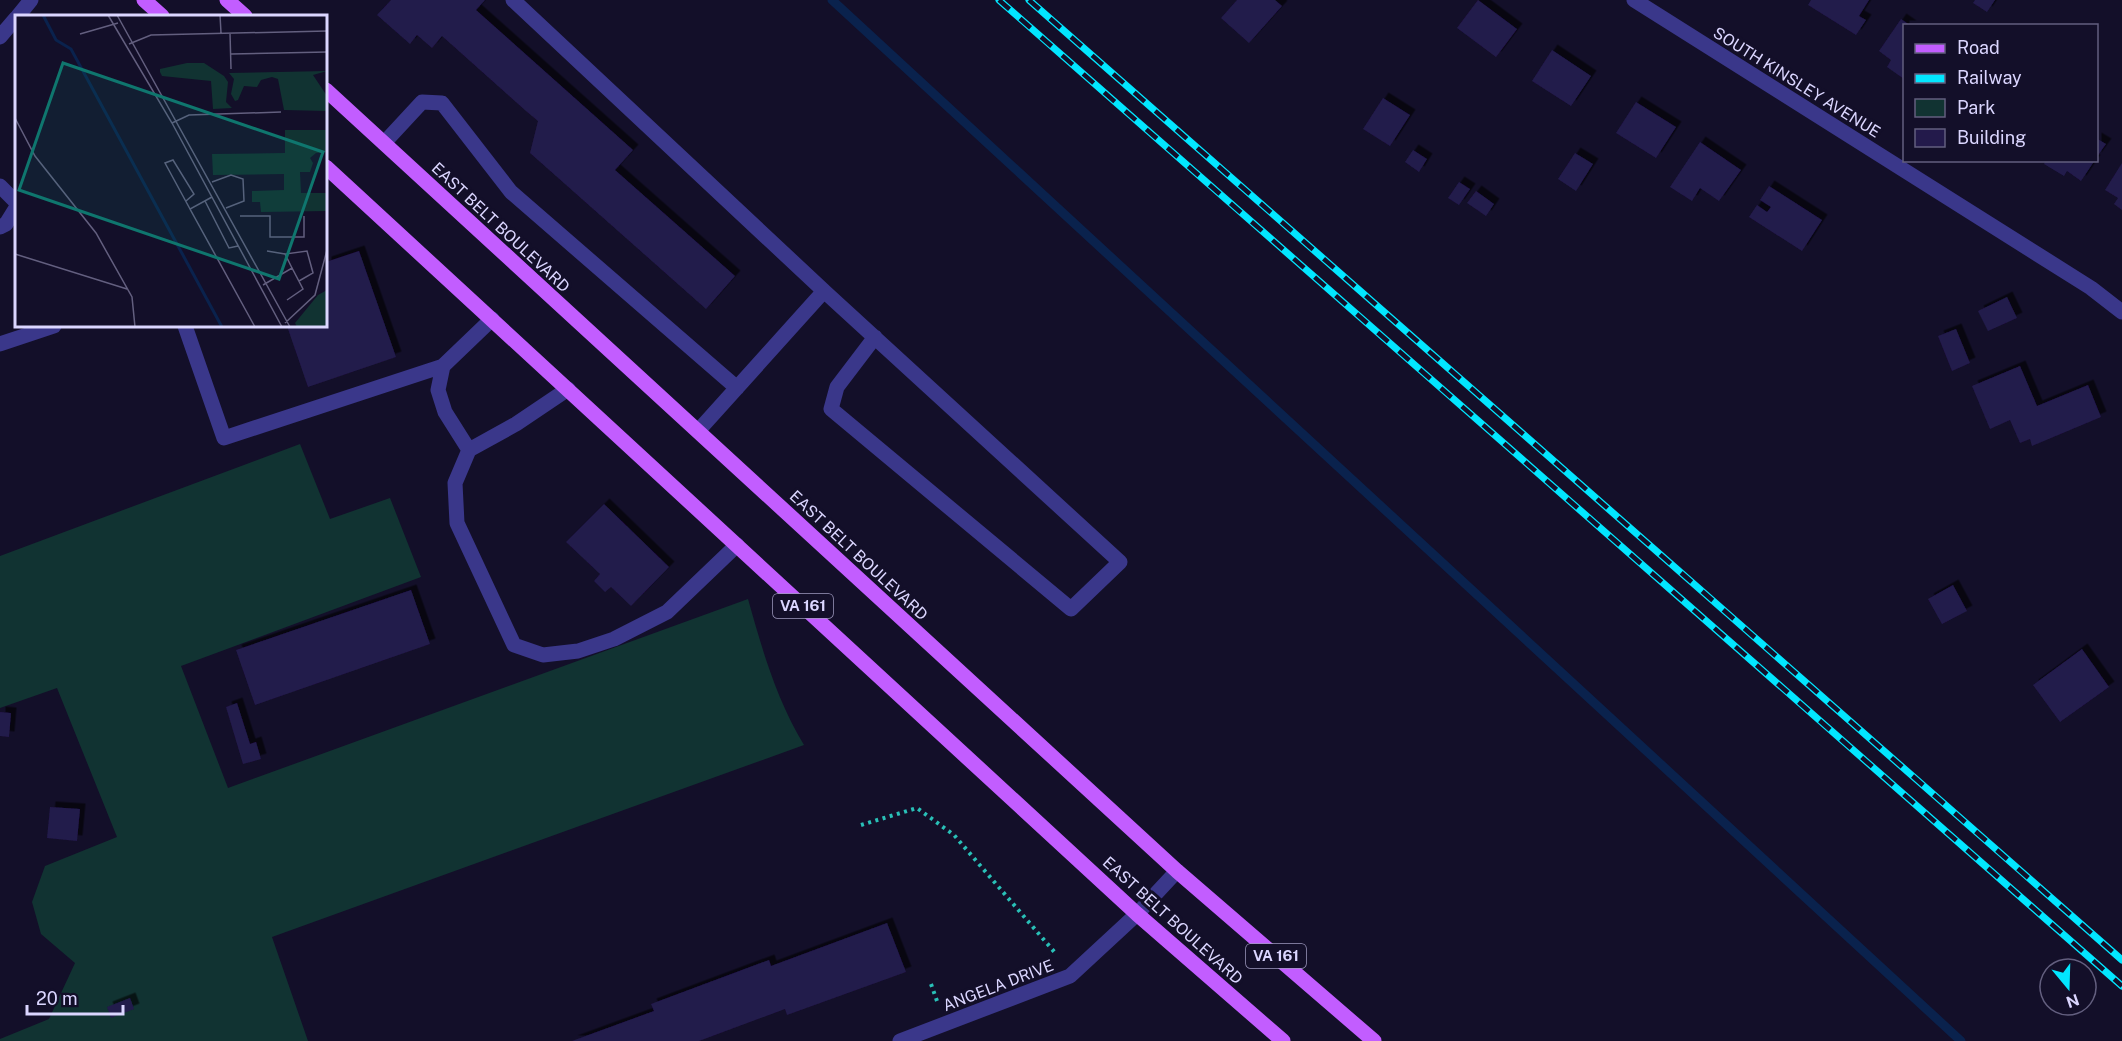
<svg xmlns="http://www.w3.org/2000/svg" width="2122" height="1041" font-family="'Public Sans',sans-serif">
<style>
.green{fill:#113332}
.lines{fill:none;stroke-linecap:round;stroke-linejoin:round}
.stream{stroke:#0a224d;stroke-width:9}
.building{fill:#231a4b;filter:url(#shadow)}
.path{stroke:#29c0b7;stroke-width:4;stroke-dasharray:3 4.5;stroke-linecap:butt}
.minor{stroke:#3a378a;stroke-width:15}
.major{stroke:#c25dff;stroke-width:15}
.rail-casing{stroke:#02e6ff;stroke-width:7}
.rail{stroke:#130f29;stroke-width:4.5;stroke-dasharray:14;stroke-linecap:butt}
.labels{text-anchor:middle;stroke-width:6;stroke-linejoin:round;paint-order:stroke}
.shield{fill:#130f29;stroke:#9f9abf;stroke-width:1.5}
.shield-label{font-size:15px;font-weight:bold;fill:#dbd6ff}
.street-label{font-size:16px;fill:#dbd6ff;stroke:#130f29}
.inset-river{fill:none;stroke:#0a224d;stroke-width:3}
.inset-road{fill:none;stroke:#635f7f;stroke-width:1.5}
.view{fill:#0f766e;fill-opacity:0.15;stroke:#0f766e;stroke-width:3}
.inset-edge{fill:none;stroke:#dbd6ff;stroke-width:3}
</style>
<defs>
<filter id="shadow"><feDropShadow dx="5.5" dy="-5.5" stdDeviation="0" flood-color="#0009"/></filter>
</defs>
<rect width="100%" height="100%" fill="#130f29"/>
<path class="green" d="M300,444L330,519L390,498L421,577L181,666L228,788L748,599C763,652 776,698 804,745L272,937L308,1041H0V1039L49,1019L75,963L41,934L32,902L45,866L117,837L57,688L0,708V556Z"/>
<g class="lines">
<path class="stream" d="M832,0L1961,1041"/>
</g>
<path class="building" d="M391,0H485L476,10L633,150L615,170L735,276L706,309L530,153L538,121L526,111L442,36L432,48L417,35L410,44L377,15Z
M1237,0H1275L1282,6L1249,43L1221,18Z
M1478,0L1517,29L1496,57L1457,28Z
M1811,0H1869L1859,16L1866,20L1856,35L1808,5Z
M1975,0H1995L1987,12L1973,3Z
M1901,19L1911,26H1904V79L1887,67L1891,60L1879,51Z
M1552,50L1591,76L1571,106L1532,81Z
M1383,98L1410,115L1390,146L1363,129Z
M1636,102L1676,127L1656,158L1616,133Z
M2096,138L2106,144L2096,158Z
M1700,142L1741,170L1719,201L1700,188L1692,201L1670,187Z
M1413,150L1427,159L1419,172L1405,162Z
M1575,153L1593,164L1576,191L1558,179Z
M2046,160H2095L2081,181L2067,171L2064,176L2044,164Z
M2122,163V210L2114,204L2118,198L2105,190Z
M1459,182L1470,189L1459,205L1448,198Z
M1769,186L1822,220L1802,251L1749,217L1757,205L1767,212L1771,207L1760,200Z
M1476,191L1494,204L1486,216L1467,203Z
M359,251L396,357L308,387L287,326H326V262Z
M2007,297L2017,318L1988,331L1978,311Z
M1956,329L1970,363L1952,371L1938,336Z
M2020,366L2037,406L2088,385L2101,417L2032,446L2030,439L2020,443L2010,420L1990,429L1972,386Z
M604,504L669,567L631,606L611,587L605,592L594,581L600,574L566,542Z
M1953,585L1967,611L1942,624L1928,599Z
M411,590L430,644L255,705L236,650Z
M2082,649L2109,687L2060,722L2033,685Z
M237,703L250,744L256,742L261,759L243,764L226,707Z
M0,712L11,713L9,737L0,736Z
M50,807L80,809L77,841L47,838Z
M887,923L906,972L787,1015L785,1009L699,1041H572L654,1011L651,1004L769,960L771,966Z
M130,998L134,1009L111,1018L107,1007Z"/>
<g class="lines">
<path class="path" d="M861,825L917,808L954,835L1057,955
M931,984L937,1001"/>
<path class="minor" d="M513,0L824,291L698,431
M1634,0L2091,288L2122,312
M18,16L31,0
M0,37L16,18
M384,143L422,102L442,103L511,192L737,388
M0,186L16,202
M0,227L6,224L16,208
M824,291L1120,562L1071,609L831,409L837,387L875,337
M185,326L224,438L443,366
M0,344L54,326
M568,389L516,424L469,450L455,483L457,523L514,645L543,655L578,651L614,639L667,612L737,545
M469,450L445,412L438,390L443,366L492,319
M900,1041L1070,976L1137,914L1177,871"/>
<path class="major" d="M144,0L162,16
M227,0L245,16
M326,90L1177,871L1374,1041
M326,167L1137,914L1283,1041"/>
<g class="rail-casing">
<path id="rail" d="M999,0L2122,986
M1029,0L2122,960"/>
</g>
<use href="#rail" class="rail"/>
</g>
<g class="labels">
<g class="shield">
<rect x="773" y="594" width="60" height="24" rx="4.5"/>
<rect x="1246" y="944" width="60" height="24" rx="4.5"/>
</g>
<g class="shield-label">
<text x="803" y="611">VA 161</text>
<text x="1276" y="961">VA 161</text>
</g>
<g class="street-label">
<text transform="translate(1797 82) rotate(32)" y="6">SOUTH KINSLEY AVENUE</text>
<text transform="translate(501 227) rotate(43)" y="6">EAST BELT BOULEVARD</text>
<text transform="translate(859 555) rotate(43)" y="6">EAST BELT BOULEVARD</text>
<text transform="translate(1173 920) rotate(42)" y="6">EAST BELT BOULEVARD</text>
<text transform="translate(998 985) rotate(-21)" y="6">ANGELA DRIVE</text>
</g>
</g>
<g transform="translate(15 15)">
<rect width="312" height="312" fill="#130f29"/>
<path d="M172,48H189L209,61L213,67L211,87L217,93L198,94L196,66L147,61L145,57V54ZM312,56L298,60L312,81V96L269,95L263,64L257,62L246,65L242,72L229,71L223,85L220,86L216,79L219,64L214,58ZM270,115H312V137L301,138L295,143L298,148L295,157H285L286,178H312V196L246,197L245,187H237V176L269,175V159L198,160L197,139L270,138ZM312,275V312H282L280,308L303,280Z" fill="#113332"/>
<path class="inset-river" d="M28,0L41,25L56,34L207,312"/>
<path class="inset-road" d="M93,0L157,108L267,312M102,0L275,312M205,0L206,18M215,18L216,54M65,19L103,8M114,29L136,20L312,16M216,39L312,37M0,103L20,141L81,218L117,282L120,312M157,108L174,100L266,97M197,167L216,160L228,164L229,186L211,193M197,182L175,194L240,312M171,186L179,179L158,145L150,148L175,194M190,186L214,233L223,231M225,201H255V222H289V201M252,236L270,239M0,239L112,274M277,253L270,239L292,236L298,258L284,266M248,270L277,253L288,274L272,285M270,308L300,280L312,235"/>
<path class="view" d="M48,48L308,137L264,264L4,175Z"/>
<rect width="312" height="312" class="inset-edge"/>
</g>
<rect x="1903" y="24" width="195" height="138" fill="#130f29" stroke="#635f7f" stroke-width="1.5"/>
<rect x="1915" y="44" width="30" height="9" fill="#c25dff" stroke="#635f7f" stroke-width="1.5"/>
<text x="1957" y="54" font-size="18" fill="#dbd6ff">Road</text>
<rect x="1915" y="74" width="30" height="9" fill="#02e6ff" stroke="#635f7f" stroke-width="1.5"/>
<text x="1957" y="84" font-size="18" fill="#dbd6ff">Railway</text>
<rect x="1915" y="99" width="30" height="18" fill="#113332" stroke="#635f7f" stroke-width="1.5"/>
<text x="1957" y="114" font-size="18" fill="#dbd6ff">Park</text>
<rect x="1915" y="129" width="30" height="18" fill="#231a4b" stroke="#635f7f" stroke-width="1.5"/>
<text x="1957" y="144" font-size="18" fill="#dbd6ff">Building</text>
<g transform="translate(2068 987) rotate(161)"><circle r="28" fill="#130f29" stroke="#635f7f" stroke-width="1.5"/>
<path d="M0-4.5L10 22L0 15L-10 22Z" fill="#02e6ff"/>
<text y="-9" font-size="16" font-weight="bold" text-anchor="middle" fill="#dbd6ff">N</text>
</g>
<path d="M27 1005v9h96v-9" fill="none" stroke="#dbd6ff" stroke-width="3"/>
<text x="36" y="1005" font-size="18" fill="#dbd6ff" stroke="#130f29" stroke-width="4.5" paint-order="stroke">20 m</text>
</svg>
